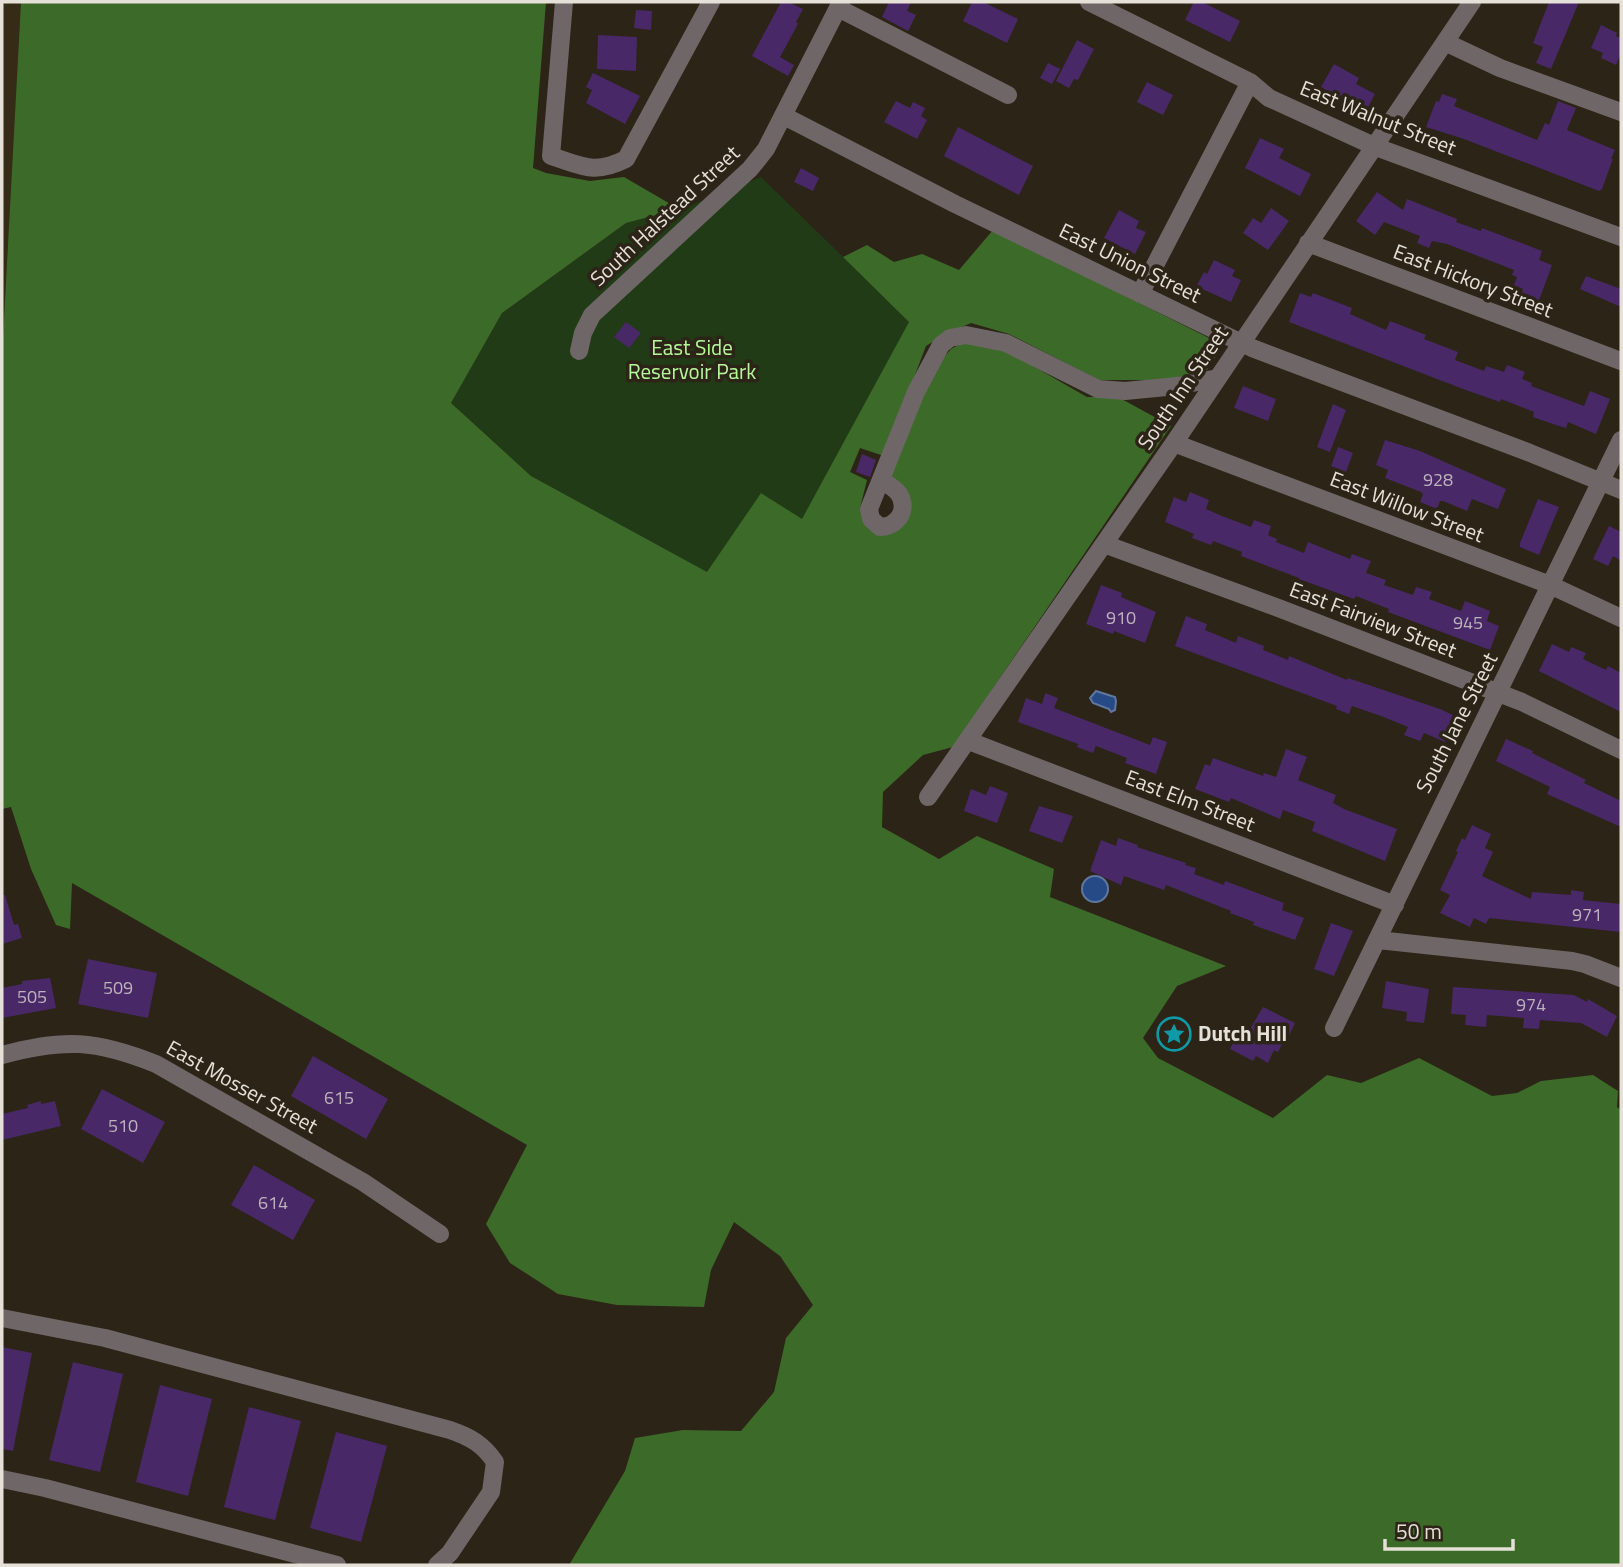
<svg xmlns="http://www.w3.org/2000/svg" width="1623" height="1567" font-family="'Titillium Web',sans-serif">
<style>
.built{fill:#352b16}
.green{fill:#213b16}
.forest{fill:#3c6a28}
.water{fill:#264a86;stroke:#60779f;stroke-width:2}
.building{fill:#482867}
.lines{fill:none;stroke-linecap:round;stroke-linejoin:round}
.minor{stroke:#6f6667;stroke-width:18}
.labels{text-anchor:middle;stroke-width:7;stroke-linejoin:round;paint-order:stroke}
.number-label{font-size:18px;fill:#beb3bc}
.street-label{font-size:21px;fill:#e6e1d8;stroke:#2c2417}
.park-label{font-size:21px;fill:#b5f89b;stroke:#2c2417}
.poi-label{font-size:21px;font-weight:bold;fill:#e6e1d8;stroke:#2c2417;text-anchor:start}
</style>
<rect width="100%" height="100%" fill="#2c2417"/>
<!-- built -->
<path class="built" d="M2,2H21L2,356Z"/>
<!-- green -->
<path class="green" d="M761,177L910,322L802,520L761,493L708,573L531,476L451,403L502,313L626,223L689,206Z"/>
<!-- forest -->
<path class="forest" d="M21,2H546L533,168L546,173L590,181L624,177L679,209L626,223L502,313L451,403L531,476L707,572L761,493L802,519L909,322L843,257L867,245L894,262L922,254L959,270L993,230L1223,345L1207,370L1166,380H1099L1009,334L971,323L946,334L926,346L884,456L860,448L850,472L867,480L860,508L865,518L901,524L889,476L933,370L951,349L966,341L1007,351L1087,397H1118L1171,426L953,747L923,755L883,792L882,827L939,859L977,836L1054,869L1050,897L1226,966L1177,986L1143,1038L1158,1058L1273,1118L1327,1075L1361,1083L1419,1058L1492,1096L1517,1093L1541,1081L1593,1075L1618,1091L1617,1107L1621,1110V1565H569L625,1471L635,1438L683,1430L741,1431L774,1392L786,1338L813,1305L780,1256L734,1222L711,1270L704,1307L617,1305L558,1294L510,1263L486,1224L527,1145L72,883L70,929L56,925L31,869L11,807L2,809V356Z"/>
<!-- water -->
<path class="water" d="M1096,691L1115,697L1116,701L1115,710L1111,712L1109,709L1093,703L1090,698Z
M1082 889a13 13 0 1 1 26 0a13 13 0 1 1-26 0Z"/>
<!-- building -->
<path class="building" d="M781,2H788L803,9L796,22L798,24L780,57L794,65L788,76L752,56Z
M889,2H911L907,11L916,15L908,31L882,17Z
M972,2H983L1018,19L1007,43L963,21Z
M1194,2H1202L1240,21L1230,42L1185,20Z
M1549,2H1579L1551,69L1536,63L1543,47L1533,43Z
M636,10L652,11L651,30L634,28Z
M1601,25L1617,33L1616,36L1621,38V53L1616,65L1601,58L1603,53L1591,48Z
M598,35L637,37L636,71L597,69Z
M1077,40L1094,49L1078,80L1074,79L1069,88L1056,81Z
M1048,63L1060,69L1052,84L1040,78Z
M1334,64L1359,78L1356,84L1375,94L1365,113L1321,87Z
M593,73L640,96L625,124L586,103L592,90L586,87Z
M1147,82L1173,95L1163,115L1137,102Z
M1442,94L1457,99L1454,106L1537,140L1545,123L1549,125L1558,101L1576,108L1567,130L1615,150L1611,159H1613L1602,189L1599,191L1464,139L1426,127L1436,101L1439,102Z
M896,101L910,108L913,102L925,108L921,116L927,120L917,139L884,122Z
M958,127L1033,166L1019,195L944,156Z
M1260,138L1284,149L1279,158L1311,174L1300,196L1245,168Z
M801,168L819,178L813,191L794,182Z
M1377,192L1403,210L1407,199L1457,219L1456,222L1481,231L1482,228L1542,251L1539,260L1552,265L1537,306L1519,299L1523,289L1514,285L1517,277L1512,275L1514,270L1447,244L1432,241L1429,248L1417,243L1420,236L1384,222L1375,235L1356,221Z
M1271,208L1289,221L1268,250L1243,233L1253,218L1261,223Z
M1119,210L1139,221L1136,228L1146,232L1135,254L1104,238Z
M1214,260L1235,270L1232,276L1241,280L1231,302L1200,288L1201,286L1197,285L1204,272L1207,274Z
M1586,276L1621,289V307L1580,289Z
M1300,293L1311,297L1313,293L1352,308L1350,314L1386,330L1390,321L1426,335L1424,339L1458,352L1455,360L1484,371L1486,366L1504,372L1507,365L1525,372L1522,379L1532,383L1531,386L1584,406L1590,391L1610,399L1596,434L1568,422L1566,428L1553,424L1533,417L1534,412L1501,399L1500,402L1463,389L1289,322Z
M626,322L641,333L629,348L614,337Z
M1243,386L1276,399L1268,421L1234,408Z
M1333,404L1346,410L1330,452L1317,447Z
M1385,440L1420,451L1506,489L1498,509L1472,499L1467,511L1443,501H1440L1437,509L1420,502L1423,494L1421,492L1385,478L1388,470L1376,465Z
M1338,447L1353,453L1346,472L1331,466Z
M862,454L876,460L870,477L856,472Z
M1190,492L1209,500L1206,509L1222,516L1251,527L1254,520L1271,526L1268,535L1277,539L1276,542L1304,553L1308,542L1350,559L1352,554L1371,561L1366,573L1386,580L1384,585L1413,595L1416,587L1432,592L1429,599L1461,611L1465,601L1490,611L1487,621L1499,626L1490,650L1388,612L1389,609L1356,596L1354,599L1299,579V578L1241,556L1242,552L1213,541L1211,545L1192,538L1194,534L1165,522L1174,497L1186,502Z
M1538,499L1559,507L1539,555L1520,547V543Z
M1609,526L1621,532V561L1613,556L1608,566L1593,559Z
M1101,585L1122,593L1121,597L1156,612L1145,643L1114,631L1113,634L1086,624Z
M1186,616L1207,624L1205,630L1236,643L1238,636L1264,646L1263,650L1288,660L1289,656L1347,680L1348,678L1440,709L1455,716L1445,742L1424,733L1420,741L1404,735L1408,727L1381,716L1352,706L1349,714L1336,709L1337,706L1175,646Z
M1552,644L1569,652L1571,647L1586,653L1583,659L1606,670L1608,666L1621,673V712L1539,671Z
M1045,693L1058,698L1054,708L1150,745L1153,737L1167,742L1156,774L1125,763L1127,758L1096,746L1093,753L1077,747L1078,744L1018,722L1026,698L1042,704Z
M1506,739L1533,751L1532,753L1586,780L1584,783L1621,801V827L1547,794L1550,787L1496,761Z
M1286,749L1307,757L1298,780L1336,795L1333,803L1344,809L1397,829L1385,861L1312,831L1315,822L1283,810L1280,819L1231,798L1229,802L1195,789L1205,764L1210,766L1213,758L1263,776L1264,773L1276,777Z
M990,786L1008,793L997,823L964,811L971,789L986,795Z
M1039,806L1073,816L1062,843L1029,831Z
M1472,825L1491,834L1485,848L1493,852L1482,876L1531,899L1532,892L1571,895V890L1584,892L1583,900L1621,904V932L1489,918L1486,924L1474,918L1470,927L1440,913L1450,895L1440,890L1458,852L1456,851L1462,838L1465,840Z
M1118,838L1138,845L1137,847L1186,863L1185,865L1196,868L1194,874L1224,885L1225,881L1284,903L1282,910L1304,918L1295,940L1253,925L1254,922L1230,913L1231,911L1166,885L1164,890L1124,876L1121,885L1090,871L1101,840L1116,846Z
M2,895H5L14,925L18,924L22,938L2,944Z
M1331,923L1353,931L1334,976L1314,969Z
M88,959L157,973L148,1018L78,1004Z
M50,978L56,1008L2,1018V988L22,984V981Z
M1386,981L1429,989L1424,1023L1406,1021L1407,1012L1382,1008Z
M1453,987L1574,995L1587,1002L1588,999L1617,1016L1607,1037L1581,1023L1540,1020L1539,1029L1523,1028L1524,1018L1487,1015L1486,1027L1465,1025L1466,1015L1451,1014Z
M1263,1007L1295,1023L1287,1040L1285,1038L1278,1052L1274,1050L1268,1063L1256,1056L1253,1061L1230,1049L1242,1025L1250,1029Z
M313,1056L388,1099L366,1139L291,1096Z
M102,1089L165,1122L143,1163L81,1129Z
M41,1101V1104L55,1101L61,1126L2,1140V1114L28,1108L27,1105Z
M254,1165L315,1200L293,1240L231,1205Z
M2,1347L32,1353L13,1451L2,1449Z
M73,1362L123,1374L100,1472L49,1460Z
M160,1385L212,1399L188,1496L136,1482Z
M249,1407L301,1421L275,1520L224,1507Z
M336,1432L387,1446L361,1542L310,1528Z"/>
<g class="lines">
<!-- minor -->
<path class="minor" d="M564,2L551,156C583,166 594,175 626,159L711,2
M1089,2L1250,82L1269,98L1376,147L1621,237
M838,8L1008,95
M1445,42L1500,68L1621,112
M784,116L955,204L1252,348L1530,453L1621,490
M1308,243L1621,361
M1140,294L1250,82
M579,351L583,333L592,315L750,169L766,149L841,2
M1174,443L1550,585L1621,618
M881,480C887,484 895,488 899,494C909,510 897,527 880,527L871,519L869,509L916,392L941,345L950,338L966,335L1006,343L1098,389L1125,391L1177,386L1218,378
M1104,544L1281,609L1522,702L1621,750
M969,741L1395,905
M928,797L1174,443L1472,2
M1378,940L1572,961L1585,964L1621,978
M1334,1028L1621,440
M2,1055C64,1038 96,1040 156,1064L363,1182L440,1234
M2,1318L105,1338L450,1430C470,1437 483,1444 495,1462L491,1492L450,1553L437,1565
M2,1479L45,1488L337,1565"/>
</g>
<!-- icons -->
<defs>
<symbol id="sight-ring" viewBox="-11 -11 22 22"><circle r="9.5" fill="#2c2417" stroke="#0f9aa8" stroke-width="1.5"/><path d="M0-6L1.8-2.2L6-1.7L2.9 1.2L3.7 5.4L0 3.3L-3.7 5.4L-2.9 1.2L-6-1.7L-1.8-2.2Z" fill="#0f9aa8"/></symbol>
</defs>
<g fill-rule="evenodd">
<use href="#sight-ring" x="1155" y="1015" width="38" height="38"/>
</g>
<g class="labels">
<!-- number labels -->
<g class="number-label">
<text x="1438" y="486">928</text>
<text x="1121" y="624">910</text>
<text x="1468" y="629">945</text>
<text x="1587" y="921">971</text>
<text x="118" y="994">509</text>
<text x="32" y="1003">505</text>
<text x="1531" y="1011">974</text>
<text x="339" y="1104">615</text>
<text x="123" y="1132">510</text>
<text x="273" y="1209">614</text>
</g>
<!-- street labels -->
<g class="street-label">
<text transform="translate(1378 118) rotate(22)" y="7">East Walnut Street</text>
<text transform="translate(665 216) rotate(-43)" y="7">South Halstead Street</text>
<text transform="translate(1130 263) rotate(26)" y="7">East Union Street</text>
<text transform="translate(1473 281) rotate(21)" y="7">East Hickory Street</text>
<text transform="translate(1183 388) rotate(-56)" y="7">South Inn Street</text>
<text transform="translate(1407 507) rotate(21)" y="7">East Willow Street</text>
<text transform="translate(1373 620) rotate(21)" y="7">East Fairview Street</text>
<text transform="translate(1457 723) rotate(-63)" y="7">South Jane Street</text>
<text transform="translate(1190 801) rotate(21)" y="7">East Elm Street</text>
<text transform="translate(242 1087) rotate(29)" y="7">East Mosser Street</text>
</g>
<!-- park labels -->
<g class="park-label">
<text x="692" y="355">East Side<tspan x="692" dy="24">Reservoir Park</tspan></text>
</g>
<!-- poi labels -->
<g class="poi-label">
<text x="1198" y="1041">Dutch Hill</text>
</g>
</g>
<!-- border -->
<rect width="1623" height="1567" fill="none" stroke="#e6e1d8" stroke-width="7"/>
<!-- scale -->
<path d="M1385 1539v10h128v-10" fill="none" stroke="#e6e1d8" stroke-width="3.5"/>
<text x="1396" y="1539" font-size="21" fill="#e6e1d8" stroke="#2c2417" stroke-width="5" paint-order="stroke">50 m</text>
</svg>
